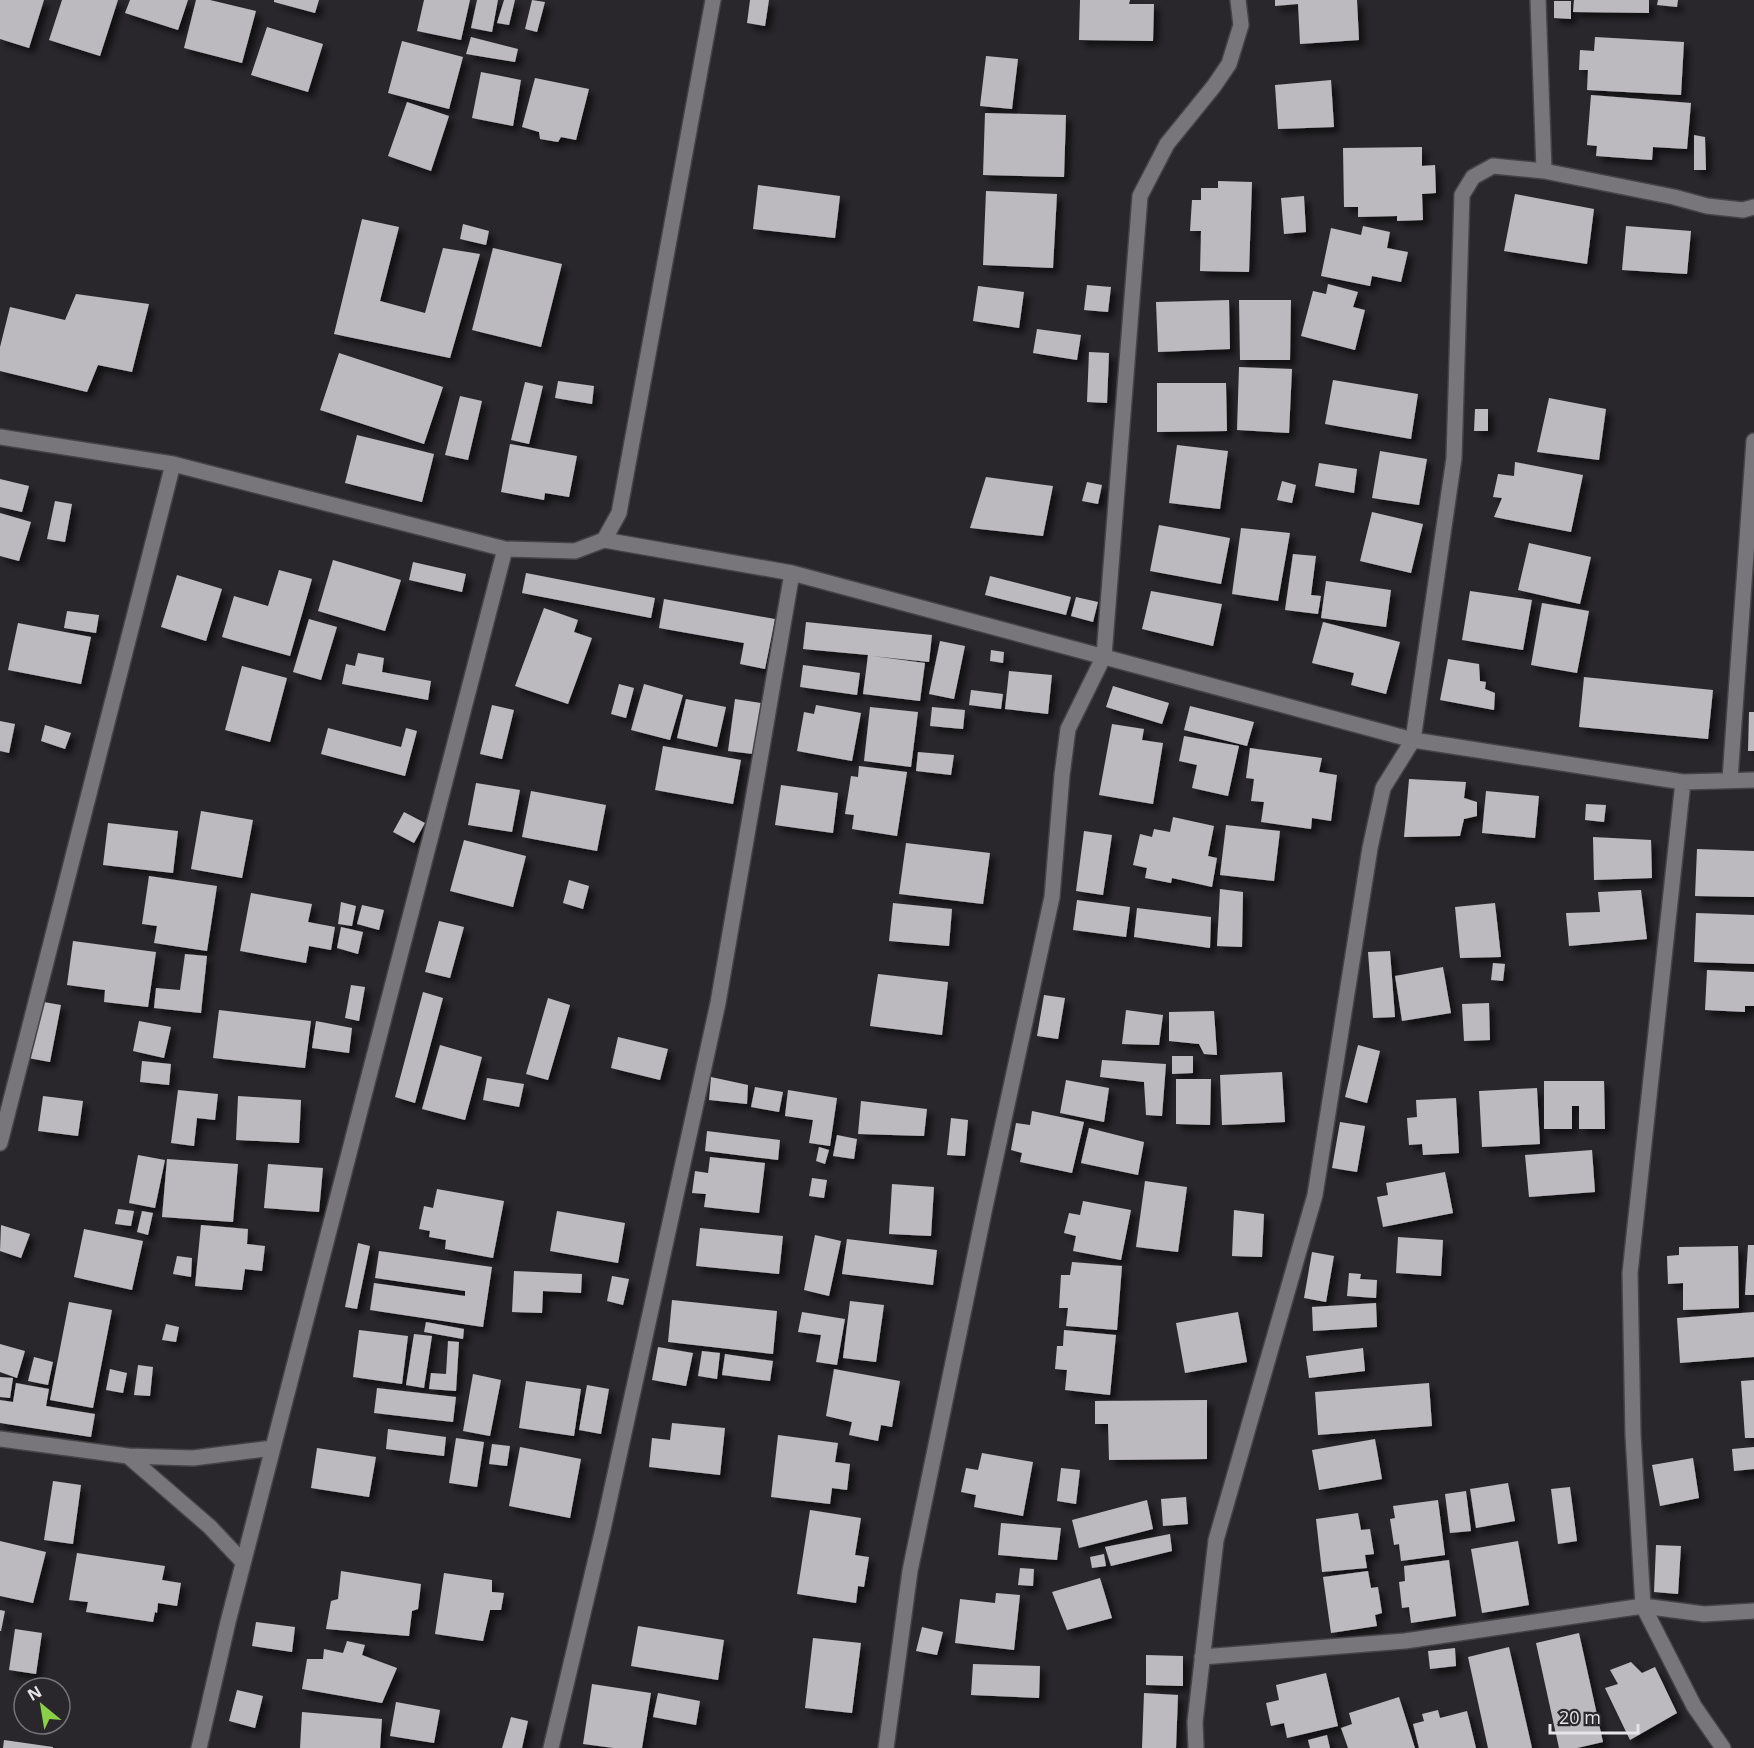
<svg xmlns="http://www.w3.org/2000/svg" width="1754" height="1748" font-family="'Open Sans',sans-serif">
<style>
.building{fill:#bdbabf;filter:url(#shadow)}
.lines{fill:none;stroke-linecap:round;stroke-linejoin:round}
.minor-casing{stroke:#454346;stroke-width:18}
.minor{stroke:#78767a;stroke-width:15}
</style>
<defs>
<filter id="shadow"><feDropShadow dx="5.5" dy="5.5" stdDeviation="3" flood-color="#0009"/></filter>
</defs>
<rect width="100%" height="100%" fill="#29272b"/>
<!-- building -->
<path class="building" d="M0,0H44L29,48L0,39Z
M62,0H118L100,56L49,40Z
M130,0H188L178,30L125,13Z
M196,0H210L256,11L242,63L184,48Z
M274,0H319L315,13L274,2Z
M424,0H470L461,40L417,31Z
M477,0H498L492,32L471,28Z
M504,0H515L509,25L497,23Z
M532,0L545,2L537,32L525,29Z
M750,0H769L765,26L747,23Z
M1080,0H1130L1129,4H1154L1153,41L1079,40Z
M1275,0H1357L1359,40L1300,44L1298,4L1275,6Z
M1574,0H1649V13L1573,12Z
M1658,0H1678L1677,7L1657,5Z
M1554,1H1571V19L1554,18Z
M267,27L323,44L308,92L251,75Z
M471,37L518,49L515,62L466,54Z
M1595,37L1684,42L1681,95L1587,90L1588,70H1579L1580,50L1594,51Z
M402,41L463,57L449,109L388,93Z
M986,56L1018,59L1012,109L980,106Z
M481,72L521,80L513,126L472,118Z
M535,78L589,89L576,140L561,137L558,142L540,139L539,132L522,127Z
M1331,80L1334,127L1278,129L1275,85Z
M1591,95L1691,103L1687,149L1653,147L1652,160L1596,156L1597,146L1587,145Z
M407,102L449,116L431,171L388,156Z
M985,113L1066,115L1064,177L983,175Z
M1694,135L1705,137L1706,170H1694Z
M1422,147V166L1435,165L1436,193L1422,194L1423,220L1397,221V216L1358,217V207H1344L1343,148Z
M1218,181L1252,182L1249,272L1200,271L1201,231H1190L1192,200H1201V188H1218Z
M758,185L840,196L835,238L753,229Z
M986,191L1057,194L1053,268L983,265Z
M1515,194L1594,209L1587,264L1504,251Z
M1304,196L1306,232L1284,234L1281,198Z
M362,219L399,227L380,301L425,313L443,248L480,254L450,358L334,334Z
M463,224L489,231L486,245L460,239Z
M1363,226L1390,232L1387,248L1408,252L1401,282L1372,276L1370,286L1321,276L1331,228L1361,235Z
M1626,226L1691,231L1687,274L1622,270Z
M493,248L562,264L541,347L472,330Z
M1328,284L1358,292L1353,307L1365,310L1355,350L1301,336L1313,291L1326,294Z
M1087,285L1111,287L1108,312L1084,310Z
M978,286L1024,292L1019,328L973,321Z
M76,294L149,304L132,372L98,365L87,392L0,371V347L10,307L65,320Z
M1229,300L1230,349L1158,352L1156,302Z
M1239,300H1291L1290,360H1240Z
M1037,329L1081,335L1077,360L1033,353Z
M1089,352L1109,353L1107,403L1087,402Z
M339,353L443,387L424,444L320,410Z
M1239,367L1292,369L1289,433L1237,430Z
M1333,380L1418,394L1411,439L1325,424Z
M558,381L594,386L592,404L555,398Z
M525,382L543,386L529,444L511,440Z
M1157,383H1226L1227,431L1157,432Z
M460,396L482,401L468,460L445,455Z
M1549,398L1606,409L1599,460L1537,452Z
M1475,409H1488V431H1474Z
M357,435L434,454L422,502L345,483Z
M510,444L577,456L569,497L545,493L544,500L501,492Z
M1177,445L1228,451L1220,509L1169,503Z
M1380,451L1427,459L1419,505L1372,498Z
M1515,462L1583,475L1571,532L1494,517L1502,498L1493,497L1498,474L1514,476Z
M1319,463L1357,469L1354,493L1315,486Z
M986,477L1053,486L1043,536L970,528Z
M0,479L29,486L22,512L0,507Z
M1282,481L1296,485L1292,503L1277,500Z
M1087,482L1102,485L1098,504L1082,501Z
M55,501L72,504L65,542L47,539Z
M1372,512L1423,524L1411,573L1360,561Z
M0,513L31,522L19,561L0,556Z
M1159,525L1230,538L1221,584L1150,571Z
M1241,528L1290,533L1278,601L1232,594Z
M1529,543L1591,557L1580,604L1518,590Z
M1293,554L1316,556L1311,595L1321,596L1318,614L1285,610Z
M333,560L401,580L385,631L318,611Z
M413,562L466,574L462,592L409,580Z
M279,570L312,579L290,656L222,637L234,596L268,606Z
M526,573L655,598L651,618L522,593Z
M177,575L222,589L206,641L161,627Z
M990,576L1071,597L1066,615L985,595Z
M1326,581L1391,590L1386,627L1321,618Z
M1151,591L1222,604L1213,646L1142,629Z
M1470,591L1532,600L1523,650L1462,640Z
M1076,597L1098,602L1093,622L1071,616Z
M664,599L775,619L765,669L740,664L744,643L659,628Z
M1542,603L1589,611L1577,673L1531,665Z
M544,608L578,620L574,632L592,638L568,704L515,686Z
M67,611L99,615L96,633L64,628Z
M309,619L337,627L321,680L293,672Z
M806,622L932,635L929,662L872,656L925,663L920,701L863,694L868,655L803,649Z
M1323,622L1400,642L1386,694L1351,685L1354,673L1312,663Z
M18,623L91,637L81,684L8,670Z
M940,641L965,646L954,699L929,694Z
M991,650L1004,652L1003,663L990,661Z
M358,653L384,658L382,672L431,681L428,700L342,684L346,664L355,666Z
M1448,659L1479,664L1480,681L1486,682L1485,689L1495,693L1494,710L1440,700Z
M803,665L860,673L857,695L800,687Z
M242,666L287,678L270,742L225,730Z
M1009,671L1052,675L1048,714L1005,709Z
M1584,677L1713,690L1708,739L1579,727Z
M619,684L634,688L626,718L611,714Z
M644,684L683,695L670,740L631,730Z
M1113,686L1169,703L1162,724L1106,707Z
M971,690L1003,694L1001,709L969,705Z
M686,699L726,707L717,747L677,738Z
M735,699L761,703L753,754L728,751Z
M492,705L514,710L502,759L480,754Z
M816,705L861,713L852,761L797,751L804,712L814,714Z
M1190,706L1254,722L1247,746L1184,730Z
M870,707L918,712L911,767L864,761Z
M932,707L965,710L963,729L930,726Z
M1749,712H1754V751H1748Z
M0,721L15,724L9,753L0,751Z
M1112,724L1144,729L1142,740L1163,743L1153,804L1099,795Z
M45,725L71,733L65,749L41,741Z
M328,728L401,747L406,728L417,731L405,776L321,754Z
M1184,736L1239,746L1228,796L1192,788L1197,765L1179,761Z
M663,746L741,760L733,804L655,790Z
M1250,748L1322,758L1319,772L1337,775L1331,821L1312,818L1311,829L1261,822L1264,802L1251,801L1254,779L1246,778Z
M918,752L954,755L951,775L916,771Z
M859,766L907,772L897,836L852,829L854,815L845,814L851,776L858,777Z
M1409,779L1466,782L1464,798L1477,802V816L1464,819L1460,836L1404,837Z
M476,783L520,790L512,832L468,825Z
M781,785L838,793L833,833L775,825Z
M531,791L606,805L597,851L522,837Z
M1486,791L1539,796L1535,838L1482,833Z
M1586,804L1606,805L1604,822L1585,820Z
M201,811L253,820L242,878L191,869Z
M404,812L425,823L414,843L393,832Z
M1173,817L1214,826L1208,856L1217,858L1212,887L1172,878L1171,883L1145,878L1147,868L1133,865L1140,834L1152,837L1154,829L1170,832Z
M108,823L178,831L173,873L103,865Z
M1226,825L1280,831L1274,881L1220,875Z
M1084,831L1112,835L1103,895L1076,891Z
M1593,837L1651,840L1652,878L1594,880Z
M464,840L526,856L513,907L450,891Z
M906,843L990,853L983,904L899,894Z
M1697,849L1754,851V897L1695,896Z
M149,876L217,886L207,951L154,943L157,926L142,924Z
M569,880L589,886L583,909L563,903Z
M1220,889L1243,892L1242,947L1217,946Z
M1641,890L1647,939L1569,946L1566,913L1600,912L1598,892Z
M251,893L312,904L308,922L335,927L331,950L309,946L306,963L240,951Z
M1077,900L1130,907L1126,937L1073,930Z
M341,902L356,906L352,926L338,924Z
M893,903L952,909L949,946L889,941Z
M1495,903L1501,957L1460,958L1455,907Z
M362,905L384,910L379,930L357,924Z
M1137,908L1211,917L1210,948L1134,937Z
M1696,913L1754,915V964L1694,962Z
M439,921L464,927L450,978L425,972Z
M341,927L363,932L358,954L337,948Z
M73,941L156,952L148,1007L104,1002L105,990L67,985Z
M1390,951L1395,1017L1373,1018L1368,952Z
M185,954L207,956L201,1013L154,1008L156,988L180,990Z
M1493,963L1505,964L1503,981L1491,980Z
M1443,967L1451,1013L1402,1021L1395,976Z
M1707,970L1754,972V1006H1745V1012L1705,1010Z
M878,974L948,982L942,1035L870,1026Z
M351,985L365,987L359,1021L345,1018Z
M423,992L443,998L415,1103L395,1097Z
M1044,995L1065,998L1058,1039L1037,1036Z
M548,998L570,1005L548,1080L526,1074Z
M38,1001L61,1005L50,1062L28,1058Z
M1489,1003L1490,1040L1464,1041L1462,1004Z
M219,1010L311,1021L305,1068L213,1058Z
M1126,1010L1163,1015L1159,1045L1122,1044Z
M1214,1011L1217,1055L1204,1054L1199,1044L1169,1041V1012Z
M139,1021L171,1027L164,1058L133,1051Z
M316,1021L352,1028L349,1053L312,1048Z
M618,1037L668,1049L660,1080L611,1068Z
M440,1045L482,1057L465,1120L422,1109Z
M1358,1045L1380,1051L1367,1103L1345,1097Z
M1172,1056H1193V1073L1172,1074Z
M1102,1060L1166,1064L1162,1116L1146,1115L1144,1082L1100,1077Z
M142,1061L171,1064L169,1085L140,1082Z
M1282,1072L1285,1122L1222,1125L1220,1075Z
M711,1077L748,1085L747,1104L709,1100Z
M487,1078L524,1084L519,1107L483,1100Z
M1176,1079H1211L1210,1125L1176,1124Z
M1066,1080L1109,1088L1104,1122L1060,1113Z
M1544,1081H1604L1605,1129H1579V1106H1572V1129H1544Z
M755,1087L783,1092L779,1112L751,1107Z
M1537,1088L1540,1144L1482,1147L1479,1091Z
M178,1090L218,1094L215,1120L197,1118L194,1146L171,1143Z
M788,1090L837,1098L830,1146L809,1143L813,1120L785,1116Z
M43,1096L83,1101L78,1136L38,1131Z
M238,1096L301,1100L299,1143L236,1140Z
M1456,1098L1459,1153L1423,1155L1422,1144L1409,1145L1407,1118L1417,1117L1416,1100Z
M861,1101L927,1109L924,1136L858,1134Z
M1032,1111L1084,1122L1072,1173L1020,1162L1022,1153L1011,1150L1016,1123L1030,1125Z
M951,1118L968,1120L965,1156L947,1155Z
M1340,1122L1365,1126L1357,1172L1332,1168Z
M1089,1128L1144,1142L1138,1175L1081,1163Z
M707,1131L780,1140L778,1160L705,1151Z
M837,1135L857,1139L854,1159L833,1156Z
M819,1147L829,1150L825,1164L816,1161Z
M1592,1150L1595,1192L1529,1197L1525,1155Z
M138,1155L165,1160L155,1208L129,1203Z
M710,1157L765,1163L759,1213L704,1207L706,1194L692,1193L695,1171L708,1173Z
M167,1159L238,1164L233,1222L162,1217Z
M268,1164L323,1168L319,1212L264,1208Z
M1445,1172L1453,1213L1383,1227L1377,1197L1388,1195L1386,1183Z
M812,1178L827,1180L824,1198L809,1196Z
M1145,1181L1187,1187L1178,1252L1136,1247Z
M892,1184L934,1187L931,1236L889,1234Z
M437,1189L504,1201L493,1258L445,1249L446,1240L429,1237L430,1231L419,1229L424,1206L433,1208Z
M1083,1201L1131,1210L1121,1260L1073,1251L1076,1236L1064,1233L1069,1213L1080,1215Z
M118,1209L134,1211L131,1226L115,1224Z
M1234,1210L1264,1214L1262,1257L1232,1256Z
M142,1211L153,1213L148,1235L137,1232Z
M557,1211L625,1223L618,1263L550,1251Z
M1,1225L30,1234L21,1258L0,1251Z
M201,1225L248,1229L247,1244L265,1246L262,1271L245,1269L242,1290L195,1286Z
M700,1228L783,1236L779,1274L696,1266Z
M84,1229L143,1241L132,1290L74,1277Z
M815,1235L841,1241L829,1296L804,1290Z
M1398,1237L1443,1240L1441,1276L1396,1273Z
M847,1239L937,1250L933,1285L842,1274Z
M358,1243L370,1246L357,1309L345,1307Z
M1748,1245H1754V1295H1745Z
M1738,1246L1739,1308L1683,1310V1283L1668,1284L1667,1256L1679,1255V1247Z
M379,1251L492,1267L483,1327L370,1310L374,1283L465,1296V1291L375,1278Z
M1312,1252L1334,1256L1326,1302L1304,1298Z
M177,1256L192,1258L191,1277L173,1274Z
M1072,1262L1122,1266L1117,1330L1066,1326L1068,1308H1059L1061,1275H1070Z
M514,1271L582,1274L581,1293L543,1291L542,1313L512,1312Z
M1349,1273L1361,1274L1360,1279L1377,1280L1376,1298L1347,1296Z
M612,1276L629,1279L623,1305L607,1301Z
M672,1300L777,1311L773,1354L668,1342Z
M850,1301L884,1305L876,1362L843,1358Z
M69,1302L112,1310L93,1408L50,1400Z
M1376,1303L1377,1327L1313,1331L1312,1307Z
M802,1312L845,1319L837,1365L816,1362L821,1335L798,1332Z
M1238,1312L1247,1362L1185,1373L1176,1323Z
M1754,1312V1357L1680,1363L1677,1318Z
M426,1322L464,1329L463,1339L424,1332Z
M166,1324L179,1327L176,1342L162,1340Z
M359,1330L408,1336L402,1384L353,1377Z
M1064,1330L1116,1335L1110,1395L1065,1390L1067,1370L1055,1369L1057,1346H1063Z
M414,1334L432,1336L424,1388L406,1385Z
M448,1341L459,1342L456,1391L429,1389L431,1373L446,1374Z
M0,1344L25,1351L17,1378L0,1372Z
M658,1347L693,1353L686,1386L652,1380Z
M1363,1348L1365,1371L1309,1378L1306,1356Z
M702,1351L720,1353L717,1379L698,1376Z
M725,1354L773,1361L770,1381L722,1375Z
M34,1357L53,1362L48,1385L28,1381Z
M138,1365L153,1367L150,1396L134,1395Z
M110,1369L127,1373L123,1393L106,1390Z
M834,1369L900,1381L892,1427L881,1425L878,1441L849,1435L852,1422L826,1416Z
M473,1374L501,1380L490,1436L463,1431Z
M0,1377L13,1378L10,1398L0,1397Z
M1754,1380V1438H1745L1741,1381Z
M526,1381L581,1389L574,1436L519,1428Z
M16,1383L49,1389L46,1406L95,1414L91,1437L0,1423V1400L13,1402Z
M1429,1383L1432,1426L1318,1435L1315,1392Z
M587,1385L609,1389L601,1434L579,1430Z
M377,1388L456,1397L453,1422L374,1413Z
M1207,1400V1459L1109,1460L1108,1424H1095V1401Z
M672,1423L725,1428L720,1475L649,1467L652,1438L670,1440Z
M388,1429L446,1437L444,1456L386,1449Z
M778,1435L838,1443L835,1462L850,1464L847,1490L832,1488L830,1504L771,1497Z
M456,1438L484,1442L477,1487L449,1483Z
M1375,1439L1382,1479L1319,1490L1312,1450Z
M492,1444L510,1446L507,1466L489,1464Z
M520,1447L581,1459L570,1518L509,1506Z
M1754,1447V1469L1734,1471L1732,1449Z
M317,1448L376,1457L369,1497L311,1488Z
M982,1453L1033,1462L1023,1516L974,1507L976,1495L961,1492L966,1468L978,1470Z
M1693,1458L1699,1498L1660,1506L1652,1465Z
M1061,1468L1080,1470L1076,1504L1057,1501Z
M53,1481L81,1485L73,1544L44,1540Z
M1508,1483L1515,1521L1476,1528L1470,1489Z
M1570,1487L1577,1541L1558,1544L1551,1489Z
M1466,1491L1471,1531L1450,1533L1445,1494Z
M1186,1497L1188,1524L1163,1526L1161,1499Z
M1147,1500L1153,1529L1079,1548L1072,1520Z
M1438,1500L1445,1555L1401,1561L1399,1544L1394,1545L1390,1519L1395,1518L1393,1506Z
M810,1510L861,1518L855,1555L869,1557L864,1587L858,1586L856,1603L797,1594Z
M1358,1513L1361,1530L1370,1529L1374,1554L1365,1555L1367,1568L1322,1572L1316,1519Z
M1001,1523L1061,1528L1057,1560L998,1555Z
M1170,1534L1172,1551L1111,1566L1105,1547Z
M0,1541L46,1552L33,1603L0,1596Z
M1518,1541L1529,1605L1482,1613L1471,1549Z
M1656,1545L1681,1546L1678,1594L1654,1592Z
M77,1553L165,1566L162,1580L181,1583L177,1606L158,1603L157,1613L155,1612L153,1622L86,1612L88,1602L69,1600Z
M1104,1554L1106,1566L1092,1568L1090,1557Z
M1449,1560L1456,1616L1411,1623L1409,1607L1402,1608L1399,1582L1405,1581L1404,1566Z
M1020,1568L1034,1569L1033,1586L1018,1585Z
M341,1571L421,1584L418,1609L412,1611L409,1636L326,1629L331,1601L338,1599Z
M1368,1571L1371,1588L1378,1587L1382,1613L1375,1615L1377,1626L1331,1633L1323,1577Z
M444,1573L492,1580V1592L504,1593L501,1610H490L483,1641L435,1634Z
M1100,1578L1112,1618L1067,1630L1052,1592Z
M996,1593L1020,1595L1014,1650L955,1643L960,1599L995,1603Z
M0,1610L5,1611L1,1631H0Z
M256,1622L295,1627L292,1652L252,1646Z
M638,1626L724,1640L718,1680L631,1666Z
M922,1627L943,1632L937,1655L916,1651Z
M15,1629L42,1633L36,1674L9,1670Z
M1579,1633L1603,1742L1577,1748H1559L1536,1643Z
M813,1638L861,1643L852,1713L805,1708Z
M347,1641L365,1645L362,1655L397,1668L382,1703L302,1689L307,1659H323L324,1649L343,1653Z
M1509,1647L1532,1748H1488L1468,1657Z
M1455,1648L1456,1666L1430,1669L1428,1651Z
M1146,1655L1183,1656V1686L1146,1685Z
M1631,1662L1642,1673L1655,1667L1677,1713L1630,1740L1605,1688L1618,1684L1610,1670Z
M973,1664L1040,1666L1039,1698L971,1695Z
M1326,1673L1338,1726L1287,1738L1284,1723L1271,1726L1266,1703L1279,1700L1276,1685Z
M592,1684L651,1693L642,1748H614L583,1744Z
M237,1690L263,1696L255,1728L229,1721Z
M658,1693L700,1701L696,1725L653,1717Z
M1144,1693L1178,1695L1176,1748H1142Z
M1399,1697L1415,1748H1348L1341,1728L1352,1724L1349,1713Z
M396,1702L440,1710L434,1743L390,1736Z
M1438,1710L1440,1718L1467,1711L1476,1748H1419L1413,1724L1424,1721L1422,1714Z
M302,1712L382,1719L380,1748H300Z
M511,1717L528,1721L522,1748H502Z
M1327,1735L1330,1748H1310L1308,1740Z
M4,1740L53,1747V1748H3Z"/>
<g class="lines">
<defs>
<path id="minor" d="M1538,0L1544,171
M0,437L173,464L505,549L575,551L604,540L619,513L713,0
M604,540L792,573L1413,740L1683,782L1754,780
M1730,779L1754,441
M1683,782L1630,1273L1633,1435L1643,1606L1694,1706L1723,1748
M0,1143L173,464
M0,1439L128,1456L193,1458L273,1448
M128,1456L210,1527L243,1562
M1202,1657L1405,1641L1643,1606L1704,1614L1754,1611
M199,1748L228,1622L505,549
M551,1748L603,1529L718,1003L792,573
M886,1748L910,1571L985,1207L1052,897L1062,775L1068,729L1104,656L1140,196L1167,144L1214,86L1229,64L1241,25L1238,0
M1196,1748L1195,1722L1216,1540L1315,1195L1370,848L1383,788L1413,740L1454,458L1462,195L1473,177L1493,166L1544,171L1674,197L1707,206L1743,210L1754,207"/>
</defs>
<!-- minor casing -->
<use href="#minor" class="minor-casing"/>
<!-- minor -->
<use href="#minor" class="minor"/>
</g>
<!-- north arrow -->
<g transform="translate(42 1706) rotate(330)"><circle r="28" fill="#29272b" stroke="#747376" stroke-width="1.5"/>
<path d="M0-4.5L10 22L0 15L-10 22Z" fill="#8bce47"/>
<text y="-9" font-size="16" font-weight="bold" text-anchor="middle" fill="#e5e4e6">N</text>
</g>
<!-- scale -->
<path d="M1550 1724v9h88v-9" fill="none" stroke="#e5e4e6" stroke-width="3"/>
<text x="1559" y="1724" font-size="18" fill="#e5e4e6" stroke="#29272b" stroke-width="4.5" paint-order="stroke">20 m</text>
</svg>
